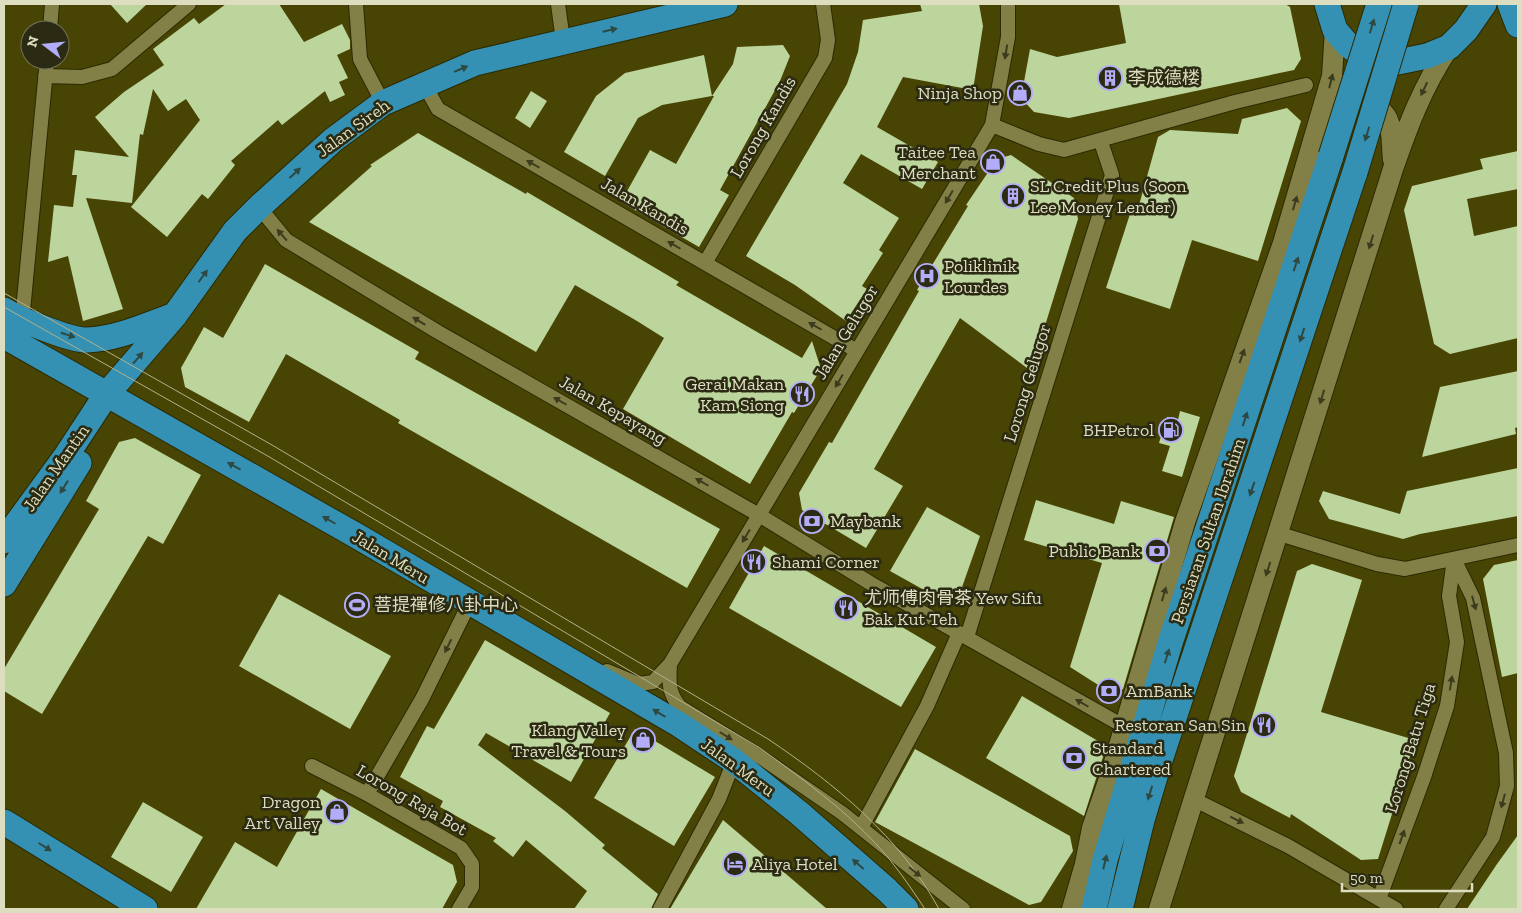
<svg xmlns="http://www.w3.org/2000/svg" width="1522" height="913" font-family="'Zilla Slab','Noto Sans SC',serif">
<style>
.building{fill:#bcd59d}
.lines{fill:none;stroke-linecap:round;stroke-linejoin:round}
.street-casing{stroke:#2c2a00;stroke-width:16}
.secondary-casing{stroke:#2c2a00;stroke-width:22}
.highway-casing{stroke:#2c2a00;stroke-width:27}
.street{stroke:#828047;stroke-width:14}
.secondary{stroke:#828047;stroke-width:20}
.highway{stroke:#3491b3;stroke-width:25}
.tram{stroke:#b2b18a;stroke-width:1}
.highway-bridge-casing{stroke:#2c2a00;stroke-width:27;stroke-linecap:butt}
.highway-bridge{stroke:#3491b3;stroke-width:25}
.oneway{fill:#2e4942}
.oneway2{fill:#3c3b1d}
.labels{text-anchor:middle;stroke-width:5;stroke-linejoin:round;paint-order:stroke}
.poi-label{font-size:18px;fill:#ddddc0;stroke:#2b2a12;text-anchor:start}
.street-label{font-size:18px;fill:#ddddc0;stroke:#2b2a12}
</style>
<rect width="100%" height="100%" fill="#474404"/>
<!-- building -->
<path class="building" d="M110,4H147L127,23Z
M226,4H279L304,42L342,24L350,40V49L337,55L348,78L339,82L345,95L330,102L325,91L282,125L278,120L231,161L235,165L208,199L202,194L167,237L131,207L200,120L186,99L168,111L153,89L143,135L140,134L132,203L86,198L123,309L83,321L68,256L48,262L54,205L73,207L77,175H72L75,150L129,157L95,117L124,92L164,65L153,49L194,18L199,24Z
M920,4H979L983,26L973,90L903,77L877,127L938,162L922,189L861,154L843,183L899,218L879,250L883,253L862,286L867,289L846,321L795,285L746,256L847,84L858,52L863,20L922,11Z
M1119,4H1285L1290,7L1301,59L1294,70L1069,118L1034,112L1021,98L1030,49L1057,57L1126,43Z
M783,45L790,56L780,81L720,190L729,195L699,247L621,202L650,150L676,164L714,96H712L733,64L737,47Z
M704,55L712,96L662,105L638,118L605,176L564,152L596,96L625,73Z
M531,91L547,101L530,128L515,118Z
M1287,108L1301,121L1258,261L1192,240L1170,309L1106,288L1130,214L1136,216L1158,137L1170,130L1238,134L1242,119Z
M418,133L526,194L527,192L679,282L676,285L802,358L812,341L821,369L794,413L792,412L750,484L623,409L664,338L637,321L575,285L536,352L309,222L372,166L370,165Z
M1518,151V189L1467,199L1474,236L1518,226V338L1450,354L1434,344L1421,286L1404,210L1412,186L1483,169L1480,159Z
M1011,155L1074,198L1078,219L1031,371L960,318L874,469L903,486L866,548L802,510L799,493L829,442L832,443L919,291L917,290L968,206L966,205L997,159Z
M265,264L419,352L415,359L442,374L720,529L687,588L398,423L400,420L286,354L249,422L185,387L181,368L204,327L223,338Z
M1518,371V427L1515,428L1516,434L1422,457L1440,387Z
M1180,411L1200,417L1182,477L1162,471L1170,446L1159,443L1167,417L1178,420Z
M135,438L201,475L163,544L148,536L42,714L4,691V669L99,509L86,501L119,442Z
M1518,468V516L1420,534L1403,539L1329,519L1319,501L1323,491L1400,514L1407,491Z
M1036,500L1114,524L1121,501L1174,517L1123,689L1114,695L1070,667L1102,563L1024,540Z
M927,507L980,536L961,590L942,600L890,571Z
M764,546L936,647L901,707L729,608Z
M1518,560V673L1502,677L1483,579L1494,565Z
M1312,564L1362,580L1321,712L1415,740L1378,859L1361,860L1291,814L1290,818L1241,792L1234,776L1297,571Z
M279,594L391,656L350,729L239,666Z
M485,640L610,713L571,782L486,733L478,745L565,811L605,845L602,848L658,894L651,909H574L587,891L526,840L513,857L493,841L496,838L440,807L443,801L400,777L427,726L434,729Z
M1022,696L1098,741L1103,757L1084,816L986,758Z
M635,729L715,777L674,846L594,798Z
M915,749L1070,836L1073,851L1041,902L1029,905L875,822Z
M321,789L453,865L457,882L442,909H196L235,842L277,867Z
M143,802L203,837L171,892L111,857Z
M723,820L827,909H670Z
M1518,835V909H1467L1497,864Z"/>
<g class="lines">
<defs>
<path id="street" d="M356,4L360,59L383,103
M558,4L563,41
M50,30L52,4
M45,76L82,77L112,69L189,4
M424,84L438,109L857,351
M992,125L1039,144L1064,150L1235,102L1306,85
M259,207L286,240L438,332L759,515L870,583L1125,727
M705,263L825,58L828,40L823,4
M22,321L47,60
M1280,534L1377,564L1405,569L1518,545
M967,637L1112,175L1101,142
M670,664C669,682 668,693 680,707L762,758L842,813L963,909
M607,671L638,684L653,682L670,664L992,125L1008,37V4
M312,766L367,794L461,848L472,864V887L459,909
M367,794L422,699L470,602
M1193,799L1288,846L1396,909
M861,828L927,706L959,633
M1379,899L1424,777L1447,706L1457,642L1449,596L1454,559
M660,909L719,799L734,761
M1446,909L1493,837L1507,786L1506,753L1473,598L1454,559"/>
<path id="secondary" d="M1364,100C1396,114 1390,129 1393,160
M1072,909L1085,864L1092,828L1110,776L1185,522L1283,243L1332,76L1335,30
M1159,909L1393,169C1409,123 1422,88 1449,47"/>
<path id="highway" d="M1327,4L1335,30L1348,45L1364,57L1393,63L1427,56L1449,47L1466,30L1484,4
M1510,4L1518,25
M4,310C18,319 72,341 87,340C117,339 144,326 172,316
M4,336L357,536L680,725L734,761L799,813L887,890L906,909
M4,541L66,456L106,395L175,315L235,231L259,207L333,140L383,103L475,63L725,4
M4,584L79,463
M4,822L145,909
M1094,909L1105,860L1171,640L1331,156
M1120,909L1142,820L1160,760L1355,172"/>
</defs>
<!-- street casing -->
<use href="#street" class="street-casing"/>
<!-- secondary casing -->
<use href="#secondary" class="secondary-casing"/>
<!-- highway casing -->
<use href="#highway" class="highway-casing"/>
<!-- street -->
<use href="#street" class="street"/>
<!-- secondary -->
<use href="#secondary" class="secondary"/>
<!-- highway -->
<use href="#highway" class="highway"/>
<!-- tram -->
<path class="tram" d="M4,293L272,445L768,739C835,784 900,837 939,909
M4,307L266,455L760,748C808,783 857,818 894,865C905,879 915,894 925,909"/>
<defs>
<path id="highway-bridge" d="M1331,156L1379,4
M1355,172L1406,4"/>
</defs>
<!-- highway-bridge casing -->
<use href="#highway-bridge" class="highway-bridge-casing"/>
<!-- highway-bridge -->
<use href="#highway-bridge" class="highway-bridge"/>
</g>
<!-- one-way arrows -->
<defs><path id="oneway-solid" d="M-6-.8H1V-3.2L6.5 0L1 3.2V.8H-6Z" transform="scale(1.25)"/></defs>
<g class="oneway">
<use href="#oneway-solid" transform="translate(1372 26) rotate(-73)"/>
<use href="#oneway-solid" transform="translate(610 30) rotate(-13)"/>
<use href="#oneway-solid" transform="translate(461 69) rotate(-23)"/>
<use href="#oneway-solid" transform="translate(1367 134) rotate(107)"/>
<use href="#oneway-solid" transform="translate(295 173) rotate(-42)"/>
<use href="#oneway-solid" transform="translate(1296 264) rotate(-72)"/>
<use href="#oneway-solid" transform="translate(203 276) rotate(-54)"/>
<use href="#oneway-solid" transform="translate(68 335) rotate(18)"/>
<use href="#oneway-solid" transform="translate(1302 335) rotate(108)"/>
<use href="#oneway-solid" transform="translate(138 358) rotate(-49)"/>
<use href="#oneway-solid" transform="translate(1245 419) rotate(-72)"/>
<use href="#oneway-solid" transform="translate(234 466) rotate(-151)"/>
<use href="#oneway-solid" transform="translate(64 487) rotate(122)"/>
<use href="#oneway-solid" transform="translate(1252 489) rotate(109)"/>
<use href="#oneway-solid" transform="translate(329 520) rotate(-150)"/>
<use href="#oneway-solid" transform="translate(1167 656) rotate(-73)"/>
<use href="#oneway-solid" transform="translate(659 713) rotate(-149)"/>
<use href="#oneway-solid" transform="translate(1150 793) rotate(107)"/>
<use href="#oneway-solid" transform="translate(45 847) rotate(32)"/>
<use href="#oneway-solid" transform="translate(1105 862) rotate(-76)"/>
<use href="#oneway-solid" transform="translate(858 864) rotate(-139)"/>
</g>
<g class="oneway2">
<use href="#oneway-solid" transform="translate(1006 52) rotate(99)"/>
<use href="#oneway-solid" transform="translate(1331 81) rotate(-76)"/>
<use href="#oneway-solid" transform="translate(1424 89) rotate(115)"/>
<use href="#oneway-solid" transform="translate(533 164) rotate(-150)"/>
<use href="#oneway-solid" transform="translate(949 197) rotate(121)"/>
<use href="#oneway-solid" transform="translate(1295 203) rotate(-74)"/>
<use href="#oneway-solid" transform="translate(282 235) rotate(-131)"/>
<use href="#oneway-solid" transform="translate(1371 242) rotate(107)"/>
<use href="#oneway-solid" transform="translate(674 245) rotate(-150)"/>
<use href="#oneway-solid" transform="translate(419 321) rotate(-149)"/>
<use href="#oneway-solid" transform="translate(815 326) rotate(-150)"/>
<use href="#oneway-solid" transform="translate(1242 356) rotate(-70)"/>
<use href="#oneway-solid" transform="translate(839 381) rotate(121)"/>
<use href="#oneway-solid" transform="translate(1322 397) rotate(107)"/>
<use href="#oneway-solid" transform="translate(560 401) rotate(-150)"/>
<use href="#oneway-solid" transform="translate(702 482) rotate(-150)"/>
<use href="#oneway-solid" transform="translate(746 536) rotate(121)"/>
<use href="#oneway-solid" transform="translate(1268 569) rotate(108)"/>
<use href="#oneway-solid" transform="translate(1164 594) rotate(-74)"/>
<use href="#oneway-solid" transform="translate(1474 603) rotate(75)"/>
<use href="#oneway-solid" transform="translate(448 646) rotate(116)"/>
<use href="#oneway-solid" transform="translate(1451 683) rotate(-81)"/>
<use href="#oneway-solid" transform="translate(1082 703) rotate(-150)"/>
<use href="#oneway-solid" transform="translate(726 736) rotate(32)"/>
<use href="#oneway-solid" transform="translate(1503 801) rotate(105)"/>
<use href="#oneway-solid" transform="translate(1237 820) rotate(26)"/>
<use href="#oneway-solid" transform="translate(1402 837) rotate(-70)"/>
<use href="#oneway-solid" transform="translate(915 872) rotate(39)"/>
</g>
<!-- icons -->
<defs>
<symbol id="building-ring" viewBox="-11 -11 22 22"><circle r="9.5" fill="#2b2a12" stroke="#b3adf9" stroke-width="1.5"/><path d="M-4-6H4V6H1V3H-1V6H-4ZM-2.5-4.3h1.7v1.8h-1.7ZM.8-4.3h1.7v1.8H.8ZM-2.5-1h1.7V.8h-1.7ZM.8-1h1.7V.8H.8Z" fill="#b3adf9"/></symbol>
<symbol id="shop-ring" viewBox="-11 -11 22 22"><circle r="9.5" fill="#2b2a12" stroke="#b3adf9" stroke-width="1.5"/><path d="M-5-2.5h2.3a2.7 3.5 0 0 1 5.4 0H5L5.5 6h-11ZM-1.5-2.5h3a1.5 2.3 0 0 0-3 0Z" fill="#b3adf9"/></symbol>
<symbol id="hospital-ring" viewBox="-11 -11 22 22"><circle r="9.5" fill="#2b2a12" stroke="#b3adf9" stroke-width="1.5"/><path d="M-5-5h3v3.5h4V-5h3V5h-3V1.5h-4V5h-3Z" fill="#b3adf9"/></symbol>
<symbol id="restaurant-ring" viewBox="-11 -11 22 22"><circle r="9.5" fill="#2b2a12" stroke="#b3adf9" stroke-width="1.5"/><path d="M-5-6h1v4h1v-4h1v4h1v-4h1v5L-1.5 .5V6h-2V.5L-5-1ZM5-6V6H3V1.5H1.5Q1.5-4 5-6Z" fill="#b3adf9"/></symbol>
<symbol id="fuel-ring" viewBox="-11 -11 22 22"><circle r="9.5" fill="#2b2a12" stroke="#b3adf9" stroke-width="1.5"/><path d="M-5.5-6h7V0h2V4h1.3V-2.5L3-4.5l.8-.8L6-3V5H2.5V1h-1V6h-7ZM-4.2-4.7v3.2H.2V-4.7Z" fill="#b3adf9"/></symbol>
<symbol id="bank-ring" viewBox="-11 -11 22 22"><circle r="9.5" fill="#2b2a12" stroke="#b3adf9" stroke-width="1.5"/><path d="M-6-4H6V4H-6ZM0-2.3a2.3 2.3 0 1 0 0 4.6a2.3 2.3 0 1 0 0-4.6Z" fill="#b3adf9"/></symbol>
<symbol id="stadium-ring" viewBox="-11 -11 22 22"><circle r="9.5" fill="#2b2a12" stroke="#b3adf9" stroke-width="1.5"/><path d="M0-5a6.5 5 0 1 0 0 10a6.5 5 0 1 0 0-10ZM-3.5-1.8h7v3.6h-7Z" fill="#b3adf9"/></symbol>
<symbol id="hotel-ring" viewBox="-11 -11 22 22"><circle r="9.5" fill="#2b2a12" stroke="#b3adf9" stroke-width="1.5"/><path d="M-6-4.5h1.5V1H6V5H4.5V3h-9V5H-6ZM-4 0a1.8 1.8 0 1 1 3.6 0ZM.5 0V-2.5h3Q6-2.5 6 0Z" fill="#b3adf9"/></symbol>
</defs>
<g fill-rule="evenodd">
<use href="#building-ring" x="1096" y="64" width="28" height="28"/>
<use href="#shop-ring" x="1006" y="79" width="28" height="28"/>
<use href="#shop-ring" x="979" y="148" width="28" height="28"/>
<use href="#building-ring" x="999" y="182" width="28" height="28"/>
<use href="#hospital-ring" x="913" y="262" width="28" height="28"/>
<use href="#restaurant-ring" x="788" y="380" width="28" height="28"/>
<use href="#fuel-ring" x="1157" y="416" width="28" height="28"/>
<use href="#bank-ring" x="798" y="507" width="28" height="28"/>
<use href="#bank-ring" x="1143" y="537" width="28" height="28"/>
<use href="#restaurant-ring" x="740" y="548" width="28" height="28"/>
<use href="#stadium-ring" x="343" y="591" width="28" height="28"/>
<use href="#restaurant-ring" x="832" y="594" width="28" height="28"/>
<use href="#bank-ring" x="1095" y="677" width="28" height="28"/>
<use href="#restaurant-ring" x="1250" y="711" width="28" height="28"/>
<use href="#shop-ring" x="629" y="726" width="28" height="28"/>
<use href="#bank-ring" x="1060" y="744" width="28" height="28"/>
<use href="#shop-ring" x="323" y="798" width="28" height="28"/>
<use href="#hotel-ring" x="721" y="850" width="28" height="28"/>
</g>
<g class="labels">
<!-- poi labels -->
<g class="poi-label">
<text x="1128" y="84">李成德楼</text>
<text x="1002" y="99" text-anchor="end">Ninja Shop</text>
<text x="976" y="158" text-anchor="end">Taitee Tea<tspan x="976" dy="21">Merchant</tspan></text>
<text x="1030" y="192">SL Credit Plus (Soon<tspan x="1030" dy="21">Lee Money Lender)</tspan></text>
<text x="944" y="272">Poliklinik<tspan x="944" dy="21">Lourdes</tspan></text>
<text x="784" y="390" text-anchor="end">Gerai Makan<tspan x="784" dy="21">Kam Siong</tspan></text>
<text x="1154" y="436" text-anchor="end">BHPetrol</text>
<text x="830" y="527">Maybank</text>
<text x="1140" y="557" text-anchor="end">Public Bank</text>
<text x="772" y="568">Shami Corner</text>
<text x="864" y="604">尤师傅肉骨茶 Yew Sifu<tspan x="864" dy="21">Bak Kut Teh</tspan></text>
<text x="374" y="611">菩提禪修八卦中心</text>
<text x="1126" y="697">AmBank</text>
<text x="1246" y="731" text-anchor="end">Restoran San Sin</text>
<text x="626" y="736" text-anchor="end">Klang Valley<tspan x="626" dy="21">Travel &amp; Tours</tspan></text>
<text x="1092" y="754">Standard<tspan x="1092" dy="21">Chartered</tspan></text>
<text x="320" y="808" text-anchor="end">Dragon<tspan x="320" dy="21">Art Valley</tspan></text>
<text x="752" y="870">Aliya Hotel</text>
</g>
<!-- street labels -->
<g class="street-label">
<text transform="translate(763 127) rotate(-60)" y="6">Lorong Kandis</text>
<text transform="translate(353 128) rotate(-36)" y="6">Jalan Sireh</text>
<text transform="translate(645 206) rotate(30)" y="6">Jalan Kandis</text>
<text transform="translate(846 332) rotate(-59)" y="6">Jalan Gelugor</text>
<text transform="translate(1027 383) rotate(-73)" y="6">Lorong Gelugor</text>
<text transform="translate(613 410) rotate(30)" y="6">Jalan Kepayang</text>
<text transform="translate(56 468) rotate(-55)" y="6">Jalan Mantin</text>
<text transform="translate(1208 531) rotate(-71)" y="6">Persiaran Sultan Ibrahim</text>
<text transform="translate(391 557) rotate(31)" y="6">Jalan Meru</text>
<text transform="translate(1410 748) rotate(-73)" y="6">Lorong Batu Tiga</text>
<text transform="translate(738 767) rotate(36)" y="6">Jalan Meru</text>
<text transform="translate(412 800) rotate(30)" y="6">Lorong Raja Bot</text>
</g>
</g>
<!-- border -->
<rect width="1522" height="913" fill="none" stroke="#ddddc0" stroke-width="10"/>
<!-- north arrow -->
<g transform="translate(45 45) rotate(286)"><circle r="24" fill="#2b2a12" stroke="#727258"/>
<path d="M0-4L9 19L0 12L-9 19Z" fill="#b3adf9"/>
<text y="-8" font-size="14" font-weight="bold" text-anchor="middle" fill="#ddddc0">N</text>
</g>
<!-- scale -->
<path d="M1342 883v8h130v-8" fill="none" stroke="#ddddc0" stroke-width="2.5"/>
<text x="1350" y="883" font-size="15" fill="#ddddc0" stroke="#2b2a12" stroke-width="4" paint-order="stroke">50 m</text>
</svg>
